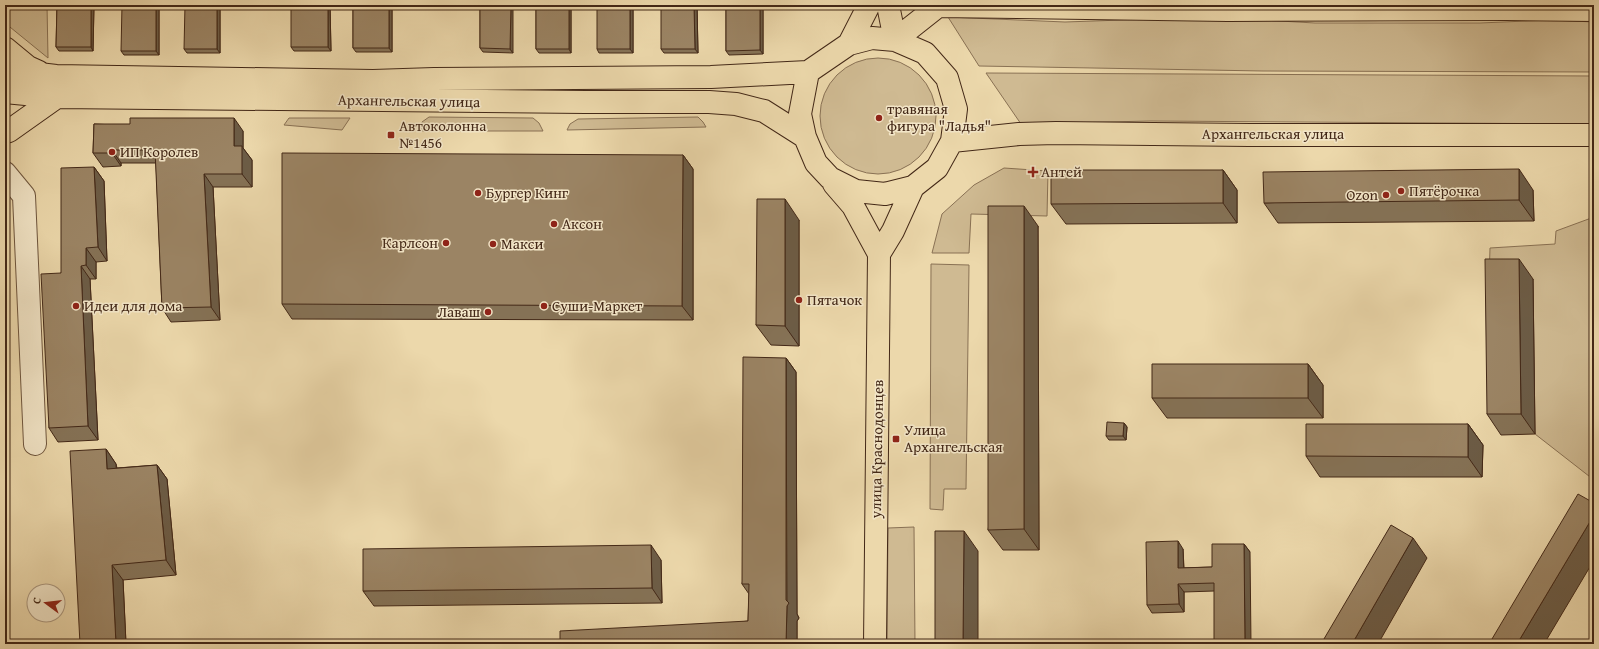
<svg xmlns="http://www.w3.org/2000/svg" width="1599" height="649" font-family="'Gentium Book Plus',serif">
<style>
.green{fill:#cfba92;stroke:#897154}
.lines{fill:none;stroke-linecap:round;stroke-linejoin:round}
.minor-casing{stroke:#6d543c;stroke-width:24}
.major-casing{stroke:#432817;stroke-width:24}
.minor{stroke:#f3e6c8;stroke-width:22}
.major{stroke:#ecd8ab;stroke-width:22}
.wall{fill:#857256;stroke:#432817}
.shaded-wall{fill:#6c5c46;stroke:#432817}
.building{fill:#9b8464;stroke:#432817}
.poi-dot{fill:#8f2418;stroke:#f3e6c8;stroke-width:1.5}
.labels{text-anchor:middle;stroke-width:3;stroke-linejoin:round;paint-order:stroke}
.street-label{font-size:15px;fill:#432817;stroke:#f3e6c8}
.poi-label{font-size:15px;fill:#432817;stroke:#f3e6c8;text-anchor:start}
</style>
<rect width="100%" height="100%" fill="#ecd8ab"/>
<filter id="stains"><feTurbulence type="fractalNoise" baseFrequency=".005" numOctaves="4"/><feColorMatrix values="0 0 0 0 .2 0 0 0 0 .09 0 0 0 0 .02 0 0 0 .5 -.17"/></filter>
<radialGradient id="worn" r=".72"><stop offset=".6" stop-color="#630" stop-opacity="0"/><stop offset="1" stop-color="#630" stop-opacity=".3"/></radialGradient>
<!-- green -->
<path class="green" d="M5,5H47L48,58L5,23Z
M948,17L1065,22L1208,17L1315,23H1480L1550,20L1594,22V72L1263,71L979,66Z
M820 116a58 58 0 1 1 116 0a58 58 0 1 1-116 0Z
M986,73L1594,76V124L1150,121L1021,124Z
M429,117L533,118L539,123L543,131H422V122Z
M698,117L703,122L706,127L567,130L570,124L578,119Z
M289,118H350L342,130L284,125Z
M1004,168L1048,171L1047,216L971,214L969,253H932L942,214L974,185Z
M1594,217V480L1535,434L1489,280L1490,248L1555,244L1556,231Z
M931,264L969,265L966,489H944L943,510L930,509Z
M914,527L915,644H887L888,528Z"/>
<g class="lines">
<defs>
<path id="minor" d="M5,173L24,196L35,444"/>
<path id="major" d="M888,5L895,40L938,6L1228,10L1506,9L1594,10
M872,38L895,40L925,53L947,78L956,109L952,141L937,168L913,187L885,194L856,191L830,178L816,163L805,137L800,114L808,72L849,44Z
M849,44L869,5
M5,48L28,67L39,72
M5,70L56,76L373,81L434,79L711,77L808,72
M5,92L57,97L586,102H709L736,104L764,111L805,137
M5,132L9,131L57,97
M952,141L1019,134L1056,133L1250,135H1594
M834,184L853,206L879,254
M875,644L879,254L893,231L913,187"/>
</defs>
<!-- minor casing -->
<use href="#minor" class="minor-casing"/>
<!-- major casing -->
<use href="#major" class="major-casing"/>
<!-- minor -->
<use href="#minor" class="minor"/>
<!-- major -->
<use href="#major" class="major"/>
</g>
<!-- wall -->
<path class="wall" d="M57,5H94L93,51H59L56,47Z
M159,5V55H124L121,51Z
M220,5V53H187L184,49Z
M330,5L331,51H294L291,47Z
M353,5H392V52H356L353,48Z
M480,5L513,53L483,52L480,48Z
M536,5H571V53H539L536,49Z
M633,5V53H599L597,49Z
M697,5L698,53H664L661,49Z
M726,5H763V54L729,55L726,51Z
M94,124L243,131V148L252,160V187H213L220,320L171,322L162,308L156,163H121V166L103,167L93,153Z
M683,155L693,169V320L292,319L282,304Z
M94,167L104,181L107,261L96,262V279H90L98,440L58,442L49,428L61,273Z
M1223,170L1237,190V223L1066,224L1051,204Z
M1533,190L1534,221L1278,223L1264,203Z
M799,220V346L771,345L756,325Z
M1038,226L1039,550H1003L988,530Z
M1533,279L1535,434L1501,435L1487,414Z
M786,358L796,372L797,614L799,618L797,621V644H560L748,621L749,594L742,584Z
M1308,364L1323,385V418H1167L1152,398Z
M1124,423L1127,427L1126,440H1109L1106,436Z
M1468,424L1483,445L1482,477H1320L1306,456Z
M106,449L116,464L117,468L157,465L167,479L176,575L123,580L126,644H80Z
M1244,544L1250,552L1214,591L1184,592V612L1152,613L1147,605L1183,549L1184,568L1212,567Z
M661,560L662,603L374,606L363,591Z"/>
<!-- shaded-wall -->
<path class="shaded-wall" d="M91,5H94L93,51L91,47Z
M156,5H159V55L156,51Z
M217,5H220V53L217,49Z
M328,5H330L331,51L328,47Z
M389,5H392V52L389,48Z
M511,5H513V53L510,49Z
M569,5H571V53L569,49Z
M630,5H633V53L630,49Z
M694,5H697L698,53L695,49Z
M760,5H763V54L760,50Z
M234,118L243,131V148L252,160V187L242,174L234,146Z
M112,150L121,163V166L112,153Z
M683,155L693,169V320L682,306Z
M94,167L104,181L107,261L98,247Z
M1519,169L1533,190L1534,221L1519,200Z
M1223,170L1237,190V223L1223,203Z
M204,174L213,187L220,320L211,307Z
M785,199L799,220V346L785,326Z
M1024,206L1038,226L1039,550L1024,529Z
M86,248L96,262V279L86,265Z
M1519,259L1533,279L1535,434L1521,414Z
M81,266L90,279L98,440L88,426Z
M786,358L796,372L797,614L799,618L797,621V644H786L787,606Z
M1308,364L1323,385V418L1308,398Z
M1124,423L1127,427L1126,440L1123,436Z
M1468,424L1483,445L1482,477L1468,457Z
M106,449L116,464L117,484L107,469Z
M157,465L167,479L176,575L166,560Z
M1594,515V560L1544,644H1517Z
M964,531L978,551V644H963Z
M1413,538L1427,558L1378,644H1352Z
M1178,541L1183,549L1184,576L1178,568Z
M1244,544L1250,552L1251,644H1245Z
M651,545L661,560L662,603L652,588Z
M112,565L123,580L126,644H116Z
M1178,584L1184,592V612L1179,604Z"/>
<!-- building -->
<path class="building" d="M57,5H91V47H56Z
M122,5H156V51H121Z
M185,5H217V49H184Z
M291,5H328V47H291Z
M353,5H389V48H353Z
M480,5H511L510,49L480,48Z
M536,5H569V49H536Z
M597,5H630V49H597Z
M661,5H694L695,49H661Z
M726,5H760V50L726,51Z
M130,118H234V146H242V174H204L211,307L162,308L155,150H112V153H93L94,124H130Z
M282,153L683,155L682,306L282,304Z
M94,167L98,247L86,248V265L81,266L88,426L49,428L41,274L61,273V168Z
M1519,169V200L1264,203L1263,172Z
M1051,170H1223V203L1051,204Z
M757,199H785V326L756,325Z
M988,206H1024V529L988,530Z
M1485,259H1519L1521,414H1487Z
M743,357L786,358V600L789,603L787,606L786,644H560V631L748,621L749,584H742Z
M1152,364H1308V398H1152Z
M1107,422L1124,423L1123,436H1106Z
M1306,424H1468V457L1306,456Z
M106,449L107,469L157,465L166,560L112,565L116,644H80L70,451Z
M1578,494L1594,503V515L1517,644H1489Z
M1391,525L1413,538L1352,644H1321Z
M935,531H964L963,644H935Z
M1178,541V568L1212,567V544H1244L1245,644H1214V583L1178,584L1179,604L1147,605L1146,542Z
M651,545L652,588L363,591V549Z"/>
<!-- markers -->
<g class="poi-dot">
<circle cx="879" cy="118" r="4"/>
<rect x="387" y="131" width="8" height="8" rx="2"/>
<circle cx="112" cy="152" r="4"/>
<path d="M1031 166h4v4h4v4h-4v4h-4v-4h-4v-4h4z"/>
<circle cx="1401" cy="191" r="4"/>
<circle cx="478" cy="193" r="4"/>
<circle cx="1386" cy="195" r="4"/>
<circle cx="554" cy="224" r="4"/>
<circle cx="446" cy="243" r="4"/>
<circle cx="493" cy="244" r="4"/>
<circle cx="799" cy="300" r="4"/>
<circle cx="76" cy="306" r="4"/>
<circle cx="544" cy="306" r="4"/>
<circle cx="488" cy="312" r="4"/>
<rect x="892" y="435" width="8" height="8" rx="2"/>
</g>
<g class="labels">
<!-- street labels -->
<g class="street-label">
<text transform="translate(409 101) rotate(1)" y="5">Архангельская улица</text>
<text x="1273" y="139">Архангельская улица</text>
<text transform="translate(877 449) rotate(-89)" y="5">улица Краснодонцев</text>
</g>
<!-- poi labels -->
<g class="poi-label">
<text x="887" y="114">травяная<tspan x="887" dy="17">фигура "Ладья"</tspan></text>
<text x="399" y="131">Автоколонна<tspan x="399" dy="17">№1456</tspan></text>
<text x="120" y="157">ИП Королев</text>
<text x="1041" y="177">Антей</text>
<text x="1409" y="196">Пятёрочка</text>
<text x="486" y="198">Бургер Кинг</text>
<text x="1378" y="200" text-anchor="end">Ozon</text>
<text x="562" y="229">Аксон</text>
<text x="438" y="248" text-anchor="end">Карлсон</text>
<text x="501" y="249">Макси</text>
<text x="807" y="305">Пятачок</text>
<text x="84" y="311">Идеи для дома</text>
<text x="552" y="311">Суши-Маркет</text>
<text x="480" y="317" text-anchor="end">Лаваш</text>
<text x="904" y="435">Улица<tspan x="904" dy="17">Архангельская</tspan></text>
</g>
</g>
<!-- margin -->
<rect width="1599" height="649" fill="none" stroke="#ecd8ab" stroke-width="20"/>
<rect x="6" y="6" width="1587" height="637" fill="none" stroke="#432817" stroke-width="2"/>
<rect x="10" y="10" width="1579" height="629" fill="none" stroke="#432817"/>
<!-- north arrow -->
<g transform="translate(46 603) rotate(285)"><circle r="19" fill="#f3e6c8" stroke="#ad9a81"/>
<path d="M0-3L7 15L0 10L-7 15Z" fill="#8f2418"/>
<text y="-6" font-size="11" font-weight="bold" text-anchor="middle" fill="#432817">С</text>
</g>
<rect width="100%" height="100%" filter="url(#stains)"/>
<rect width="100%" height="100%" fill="url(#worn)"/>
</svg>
